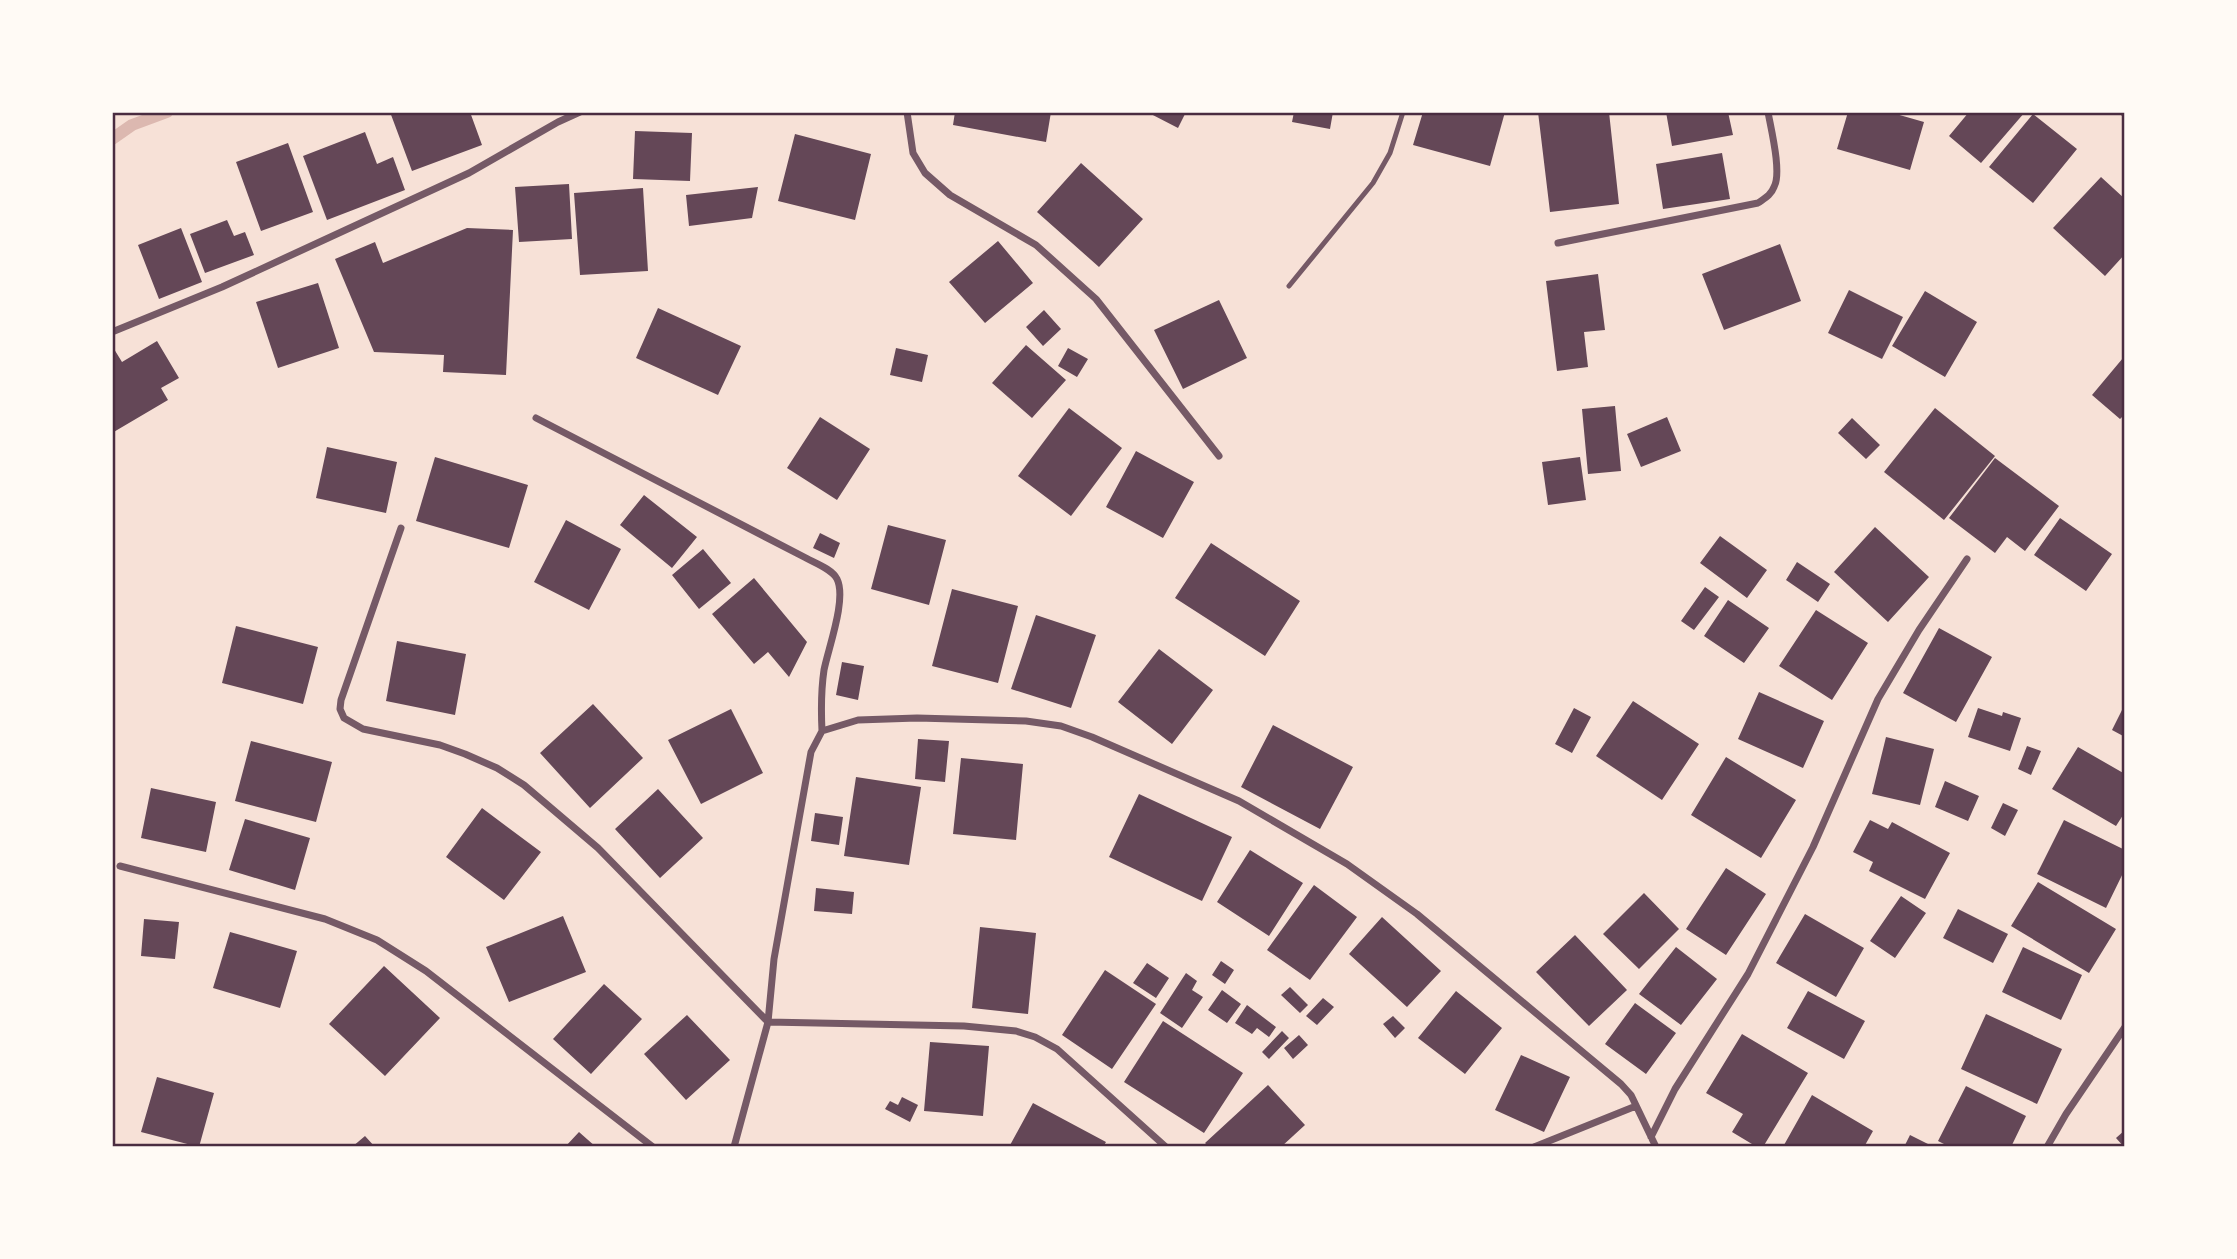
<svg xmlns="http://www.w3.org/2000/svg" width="2237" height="1259" font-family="'Source Sans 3',sans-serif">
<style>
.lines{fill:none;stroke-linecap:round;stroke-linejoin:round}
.stream{stroke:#dcb8b0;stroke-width:12}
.building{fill:#644757}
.service{stroke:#755966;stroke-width:5}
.minor{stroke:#755966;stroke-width:7}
.neatline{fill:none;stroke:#4a2c40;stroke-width:2.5}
</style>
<rect width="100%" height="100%" fill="#f7e1d7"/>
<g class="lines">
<!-- stream -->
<path class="stream" d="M112,139L132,125L167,112"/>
</g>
<!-- building -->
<path class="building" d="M390,112H470L482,145L412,171Z
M955,112H1051L1046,142L953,125Z
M1147,112H1186L1178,128Z
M1294,112H1333L1330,129L1292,122Z
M1423,112H1505L1490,166L1413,145Z
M1538,112H1609L1619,204L1550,212Z
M1666,112H1728L1733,135L1672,146Z
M1848,112H1889L1924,122L1910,170L1837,149Z
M1969,112H2025L1981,163L1949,136Z
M2033,114L2077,149L2033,203L1989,167Z
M635,131L692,133L690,181L633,179Z
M365,132L377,164L393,157L405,190L327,220L303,156Z
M795,134L871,154L855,220L778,201Z
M288,143L313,212L261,231L236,162Z
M1722,153L1730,199L1663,209L1656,164Z
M1081,163L1143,219L1099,267L1037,212Z
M2101,177L2125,199V254L2105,276L2053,228Z
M569,184L572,239L519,242L515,187Z
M758,187L752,218L689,226L686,195Z
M643,188L648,271L580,275L574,193Z
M227,220L234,236L245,232L254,255L205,273L190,234Z
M181,228L202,282L159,299L138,245Z
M467,228L513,230L506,375L443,372L444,355L374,352L335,259L375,242L383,263Z
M998,241L1033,283L985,323L949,282Z
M1780,244L1801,301L1724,330L1702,274Z
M1598,274L1605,330L1584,332L1588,367L1557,371L1546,281Z
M318,283L339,348L278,368L256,302Z
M1849,290L1903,317L1882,359L1828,333Z
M1925,291L1977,322L1945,377L1892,346Z
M1219,300L1247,358L1183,389L1154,330Z
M658,308L741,346L718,395L636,358Z
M1044,310L1061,329L1043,346L1026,327Z
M157,341L179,378L161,388L168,400L112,433V350L114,349L122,362Z
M1026,345L1066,380L1032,418L992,383Z
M896,348L928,355L922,382L890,375Z
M1068,348L1088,359L1077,377L1058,366Z
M2123,358L2125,360V414L2120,419L2092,395Z
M1615,406L1621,471L1588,474L1582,409Z
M1069,408L1122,448L1071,516L1018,476Z
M1935,408L1995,456L1944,520L1884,472Z
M820,417L870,449L837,500L787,468Z
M1667,417L1681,451L1641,467L1627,434Z
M1852,418L1880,445L1866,459L1838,433Z
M327,447L397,462L386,513L316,498Z
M1136,451L1194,482L1163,538L1106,507Z
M435,457L528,485L509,548L416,521Z
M1580,457L1586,500L1548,505L1542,462Z
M1995,458L2059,506L2025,551L2007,537L1995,553L1949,518Z
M644,495L697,537L672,568L620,525Z
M2060,518L2112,554L2086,591L2034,555Z
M566,520L621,549L589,610L534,582Z
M888,525L946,540L929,605L871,589Z
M1875,527L1929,577L1888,622L1834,572Z
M820,533L840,543L834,558L813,548Z
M1720,536L1767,570L1747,598L1700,563Z
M1211,543L1300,601L1265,656L1175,598Z
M703,549L731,583L699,609L672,575Z
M1797,562L1830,584L1818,602L1786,580Z
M754,578L807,642L789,677L768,652L754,664L712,614Z
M1705,587L1719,597L1694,630L1681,621Z
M952,589L1018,606L998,683L932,666Z
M1728,600L1769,628L1744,663L1704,636Z
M1816,610L1868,643L1832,700L1779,666Z
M1036,615L1096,635L1071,708L1011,689Z
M236,626L318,647L303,704L222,683Z
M1939,628L1992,657L1956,722L1903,693Z
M397,641L466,654L455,715L386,701Z
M1159,649L1213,690L1172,744L1118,702Z
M842,662L864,666L858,700L836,695Z
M1759,692L1824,721L1803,768L1738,739Z
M1633,701L1699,744L1662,800L1596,756Z
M593,704L643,758L590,808L540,753Z
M2125,704V737L2112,730Z
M1574,708L1591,717L1572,753L1555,744Z
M1978,708L2002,716L2003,712L2021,718L2010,751L1968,737Z
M731,709L763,773L701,804L668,740Z
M1273,725L1353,767L1320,829L1241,787Z
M1886,737L1934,749L1920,805L1872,794Z
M918,739L949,741L945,782L915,779Z
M251,741L332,762L316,822L235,801Z
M2027,746L2041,751L2031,775L2018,769Z
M2078,747L2125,774V812L2116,826L2052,789Z
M1726,757L1796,800L1761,858L1691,815Z
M961,758L1023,764L1016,840L953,834Z
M856,777L921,787L909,865L844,856Z
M1945,781L1979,796L1968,821L1935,807Z
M151,788L216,802L206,852L141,838Z
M658,789L703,838L660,878L615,829Z
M1139,794L1232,837L1202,901L1109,857Z
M2003,803L2018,810L2005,836L1991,828Z
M482,808L541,852L504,900L446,857Z
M815,813L843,817L839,845L811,841Z
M245,819L310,838L295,890L229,870Z
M1870,820L1888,829L1892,822L1950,853L1925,899L1869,871L1873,862L1853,852Z
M2064,820L2125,850V869L2106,908L2037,874Z
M1250,850L1303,883L1269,936L1217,902Z
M1726,868L1766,894L1726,955L1686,929Z
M2038,882L2116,929L2089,973L2011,926Z
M1314,885L1357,917L1310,980L1267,950Z
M816,888L854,892L852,914L814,911Z
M1644,893L1679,929L1639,969L1603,934Z
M1901,896L1926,913L1895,958L1870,941Z
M1958,909L2008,934L1993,963L1943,938Z
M1805,914L1864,948L1836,997L1776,963Z
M563,916L586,972L509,1002L486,947Z
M1382,917L1441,971L1407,1007L1349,954Z
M144,919L179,922L175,959L141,956Z
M980,927L1036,933L1028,1014L972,1008Z
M230,932L297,951L280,1008L213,988Z
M1575,935L1627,990L1589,1026L1536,972Z
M1676,947L1717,979L1681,1025L1639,994Z
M2023,947L2082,975L2061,1020L2002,992Z
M1221,961L1234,970L1225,984L1212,975Z
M1147,963L1169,978L1156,998L1133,983Z
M384,966L440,1018L385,1076L329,1024Z
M1105,970L1156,1004L1112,1069L1062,1035Z
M1186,973L1197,981L1192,990L1203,997L1182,1028L1160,1013Z
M604,984L642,1019L591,1074L553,1039Z
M1290,987L1308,1005L1300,1013L1281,995Z
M1222,990L1241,1004L1227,1023L1208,1010Z
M1456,991L1502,1028L1465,1074L1418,1038Z
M1808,991L1865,1021L1844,1059L1787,1028Z
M1323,998L1334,1007L1317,1025L1306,1016Z
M1635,1003L1676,1033L1646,1074L1605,1044Z
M1247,1005L1276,1027L1269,1037L1257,1028L1252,1034L1235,1023Z
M1986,1014L2062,1049L2037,1104L1961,1069Z
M687,1015L730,1060L686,1100L644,1054Z
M1393,1016L1405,1028L1395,1038L1383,1024Z
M1163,1021L1243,1073L1204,1133L1124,1082Z
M1282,1031L1289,1038L1269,1059L1262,1052Z
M1742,1034L1808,1073L1763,1147H1757L1732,1132L1743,1114L1706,1093Z
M1299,1035L1308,1045L1293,1059L1284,1048Z
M930,1042L989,1046L983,1116L924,1111Z
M1521,1055L1570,1077L1544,1132L1495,1110Z
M157,1077L214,1093L199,1147L141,1132Z
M1268,1085L1305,1125L1281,1147H1209L1205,1143Z
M1966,1086L2026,1116L2011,1147H1950L1938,1141Z
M1812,1095L1873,1131L1864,1147H1787L1784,1145Z
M902,1097L918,1105L910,1122L885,1109L890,1101L898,1105Z
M1033,1103L1106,1142L1103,1147H1009Z
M2125,1130V1147H2124L2116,1138Z
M579,1132L596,1147H565Z
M1910,1135L1934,1147H1904Z
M365,1136L375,1147H352Z"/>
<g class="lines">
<!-- service -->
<path class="service" d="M1289,286L1373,183L1390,153L1403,112"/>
<!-- minor -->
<path class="minor" d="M907,112L913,153L925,173L950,195L1036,245L1096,299L1219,456
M2123,112L2125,114
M1558,243L1758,203C1765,198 1771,195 1774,187C1782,173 1771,129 1768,112
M112,332L222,287L469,173L558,122L580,112
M536,418L806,558C815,563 832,569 837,579C847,599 828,649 824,670C821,690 821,710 822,731
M401,528L341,700L340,709L344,718L363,729L440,745L465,754L497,768L524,785L598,848L768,1022L964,1026L1016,1031L1035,1037L1057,1049L1166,1147
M120,866L325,919L377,940L426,971L653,1147
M1651,1137L1675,1089L1748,974L1813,847L1878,699L1919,630L1967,559
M734,1147L768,1022L774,959L811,752L822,731L858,720L917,718L1026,721L1061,726L1092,737L1239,801L1347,864L1417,914L1621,1084L1631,1095L1656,1147
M1534,1147L1636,1106
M2047,1147L2066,1114L2125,1027"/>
</g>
<!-- border -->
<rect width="2237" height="1259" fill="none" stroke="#fffaf5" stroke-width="228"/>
<rect x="114" y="114" width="2009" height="1031" class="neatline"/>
</svg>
